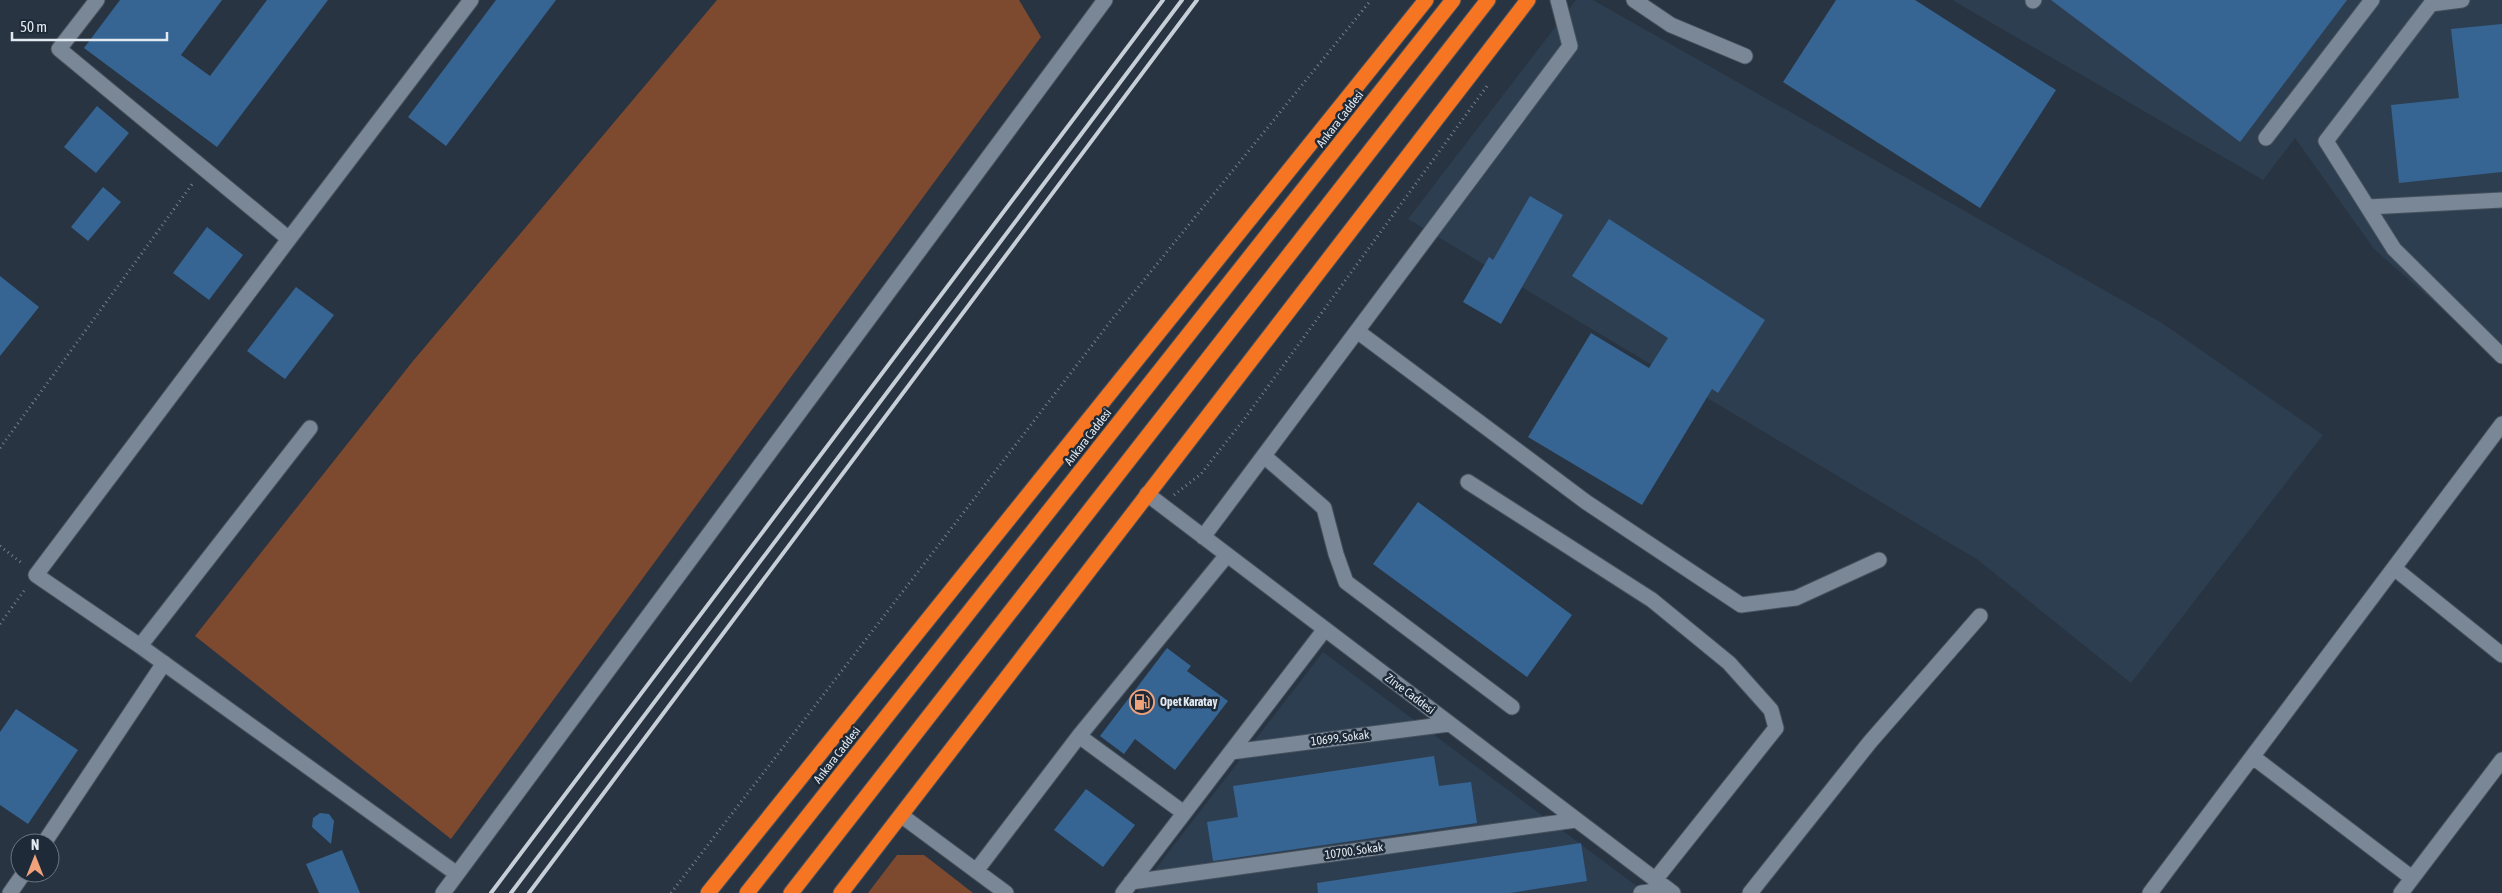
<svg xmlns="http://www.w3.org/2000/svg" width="2502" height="893" font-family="'Asap Condensed',sans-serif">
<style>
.built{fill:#2d3e50}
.green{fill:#7d4a30}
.building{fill:#376593}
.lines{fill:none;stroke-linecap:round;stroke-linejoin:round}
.minor-casing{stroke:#46515c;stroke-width:17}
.highway-casing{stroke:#46515c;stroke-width:17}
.path{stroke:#76808b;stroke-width:3;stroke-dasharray:1 4;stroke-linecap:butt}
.minor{stroke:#798797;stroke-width:15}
.highway{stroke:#f57523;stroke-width:15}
.rail{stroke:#c6cfd8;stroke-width:4}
.labels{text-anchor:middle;stroke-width:5;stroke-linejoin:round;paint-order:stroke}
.street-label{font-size:12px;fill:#e1e9f1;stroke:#1e2a37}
.poi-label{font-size:12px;font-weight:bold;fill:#e1e9f1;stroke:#1e2a37;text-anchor:start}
</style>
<rect width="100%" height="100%" fill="#283441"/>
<!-- built -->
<path class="built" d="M1576,0H1593L2162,323L2323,435L2131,683L1978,560L1408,219Z
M1952,0H2502V362L2374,249L2295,138L2263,180Z
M1323,652L1646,893H1137Z"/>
<!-- green -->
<path class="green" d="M717,0H1019L1041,37L451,839L195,636L413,361Z
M897,855H924L973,893H868Z"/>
<!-- building -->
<path class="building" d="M120,0H222L181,55L210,76L267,0H328L217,147L84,48Z
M496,0H556L446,146L408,117Z
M1836,0H1915L2056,90L1980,208L1783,82Z
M2051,0H2347L2240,142Z
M2502,24V172L2399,183L2391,105L2459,98L2451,29Z
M97,106L129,133L96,173L64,147Z
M103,187L121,202L88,241L71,227Z
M1530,196L1563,215L1501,324L1463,302L1489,257L1493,260Z
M1609,219L1765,320L1718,393L1712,389L1642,505L1528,437L1591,333L1649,368L1668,338L1572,276Z
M207,227L243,255L209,300L173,273Z
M0,276L39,307L0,356Z
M296,287L334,315L285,379L247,351Z
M1418,502L1572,615L1527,677L1373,564Z
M1167,648L1191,666L1187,671L1228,701L1175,770L1135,739L1124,754L1100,736Z
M16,709L78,750L28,824L0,805V732Z
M1434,756L1439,786L1471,782L1477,823L1213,861L1207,822L1238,817L1233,786Z
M1086,789L1135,825L1103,867L1054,830Z
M320,813L329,814L334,821L331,844L312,827L313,818Z
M1581,843L1587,881L1510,893H1318L1317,883Z
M342,850L360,893H319L306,864Z"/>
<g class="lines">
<defs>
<path id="minor" d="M97,0L59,49L289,239L36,575L140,646L457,874
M1634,0L1671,25L1745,56
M2434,0L2326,141L2394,249L2502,356
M2033,1L2034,0
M2431,4L2462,0
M2266,138L2372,0
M2368,207L2502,200
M289,239L471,0
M1357,331L1586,502L1741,605L1796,598L1879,560
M1264,456L1324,508L1336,554L1346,582L1512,707
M1468,482L1652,600L1729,663L1771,710L1776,728L1655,880
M1147,494L1673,893
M1203,537L1570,46L1558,0
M2394,568L2502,655
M140,646L310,428
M1231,752L1449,724
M2253,757L2412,878
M1184,813L1079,736L1227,555
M902,816L1006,893
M44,843L164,663
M976,871L1079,736
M1131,882L1576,820
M10,893L24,873
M443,893L1105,0
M1123,893L1325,629
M1641,893L1668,889
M1750,893L1870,742L1980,616
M2150,893L2502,424
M2401,893L2502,760"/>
<path id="highway" d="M708,893L1426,0
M747,893L1453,0
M791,893L1488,0
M841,893L1528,0"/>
</defs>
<!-- minor casing -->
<use href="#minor" class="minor-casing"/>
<!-- highway casing -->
<use href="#highway" class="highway-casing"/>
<!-- path -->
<path class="path" d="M0,448L193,183
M1174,495L1201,474L1245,418L1487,86
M0,546L23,564
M0,624L26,588
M671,893L1110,322L1371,0"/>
<!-- minor -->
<use href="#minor" class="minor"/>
<!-- highway -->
<use href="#highway" class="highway"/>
<!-- rail -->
<path class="rail" d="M491,893L1163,0
M511,893L1182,0
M529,893L1197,0"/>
</g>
<!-- icons -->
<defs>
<symbol id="fuel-ring" viewBox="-11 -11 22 22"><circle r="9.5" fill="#1e2a37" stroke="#f0a27a" stroke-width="1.5"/><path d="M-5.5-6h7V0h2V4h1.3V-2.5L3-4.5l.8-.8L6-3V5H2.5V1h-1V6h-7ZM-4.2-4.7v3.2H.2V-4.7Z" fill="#f0a27a"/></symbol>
</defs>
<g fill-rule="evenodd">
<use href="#fuel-ring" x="1128" y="688" width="28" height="28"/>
</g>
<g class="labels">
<!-- street labels -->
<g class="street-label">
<text transform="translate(1340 119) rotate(-52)" y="4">Ankara Caddesi</text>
<text transform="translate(1088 437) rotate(-52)" y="4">Ankara Caddesi</text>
<text transform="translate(1410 694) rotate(37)" y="4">Zirve Caddesi</text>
<text transform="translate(1340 738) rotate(-7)" y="4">10699. Sokak</text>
<text transform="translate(837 755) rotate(-52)" y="4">Ankara Caddesi</text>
<text transform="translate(1354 851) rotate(-8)" y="4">10700. Sokak</text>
</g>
<!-- poi labels -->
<g class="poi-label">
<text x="1160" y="706">Opet Karatay</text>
</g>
</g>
<!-- north arrow -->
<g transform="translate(35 858)"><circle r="24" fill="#1e2a37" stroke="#6c7681"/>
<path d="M0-4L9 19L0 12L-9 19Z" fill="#f0a27a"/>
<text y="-8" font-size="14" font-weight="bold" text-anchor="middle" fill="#e1e9f1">N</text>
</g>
<!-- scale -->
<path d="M12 32v8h155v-8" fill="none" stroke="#e1e9f1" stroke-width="2.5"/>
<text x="20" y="32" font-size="15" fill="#e1e9f1" stroke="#1e2a37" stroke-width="4" paint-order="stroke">50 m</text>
</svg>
